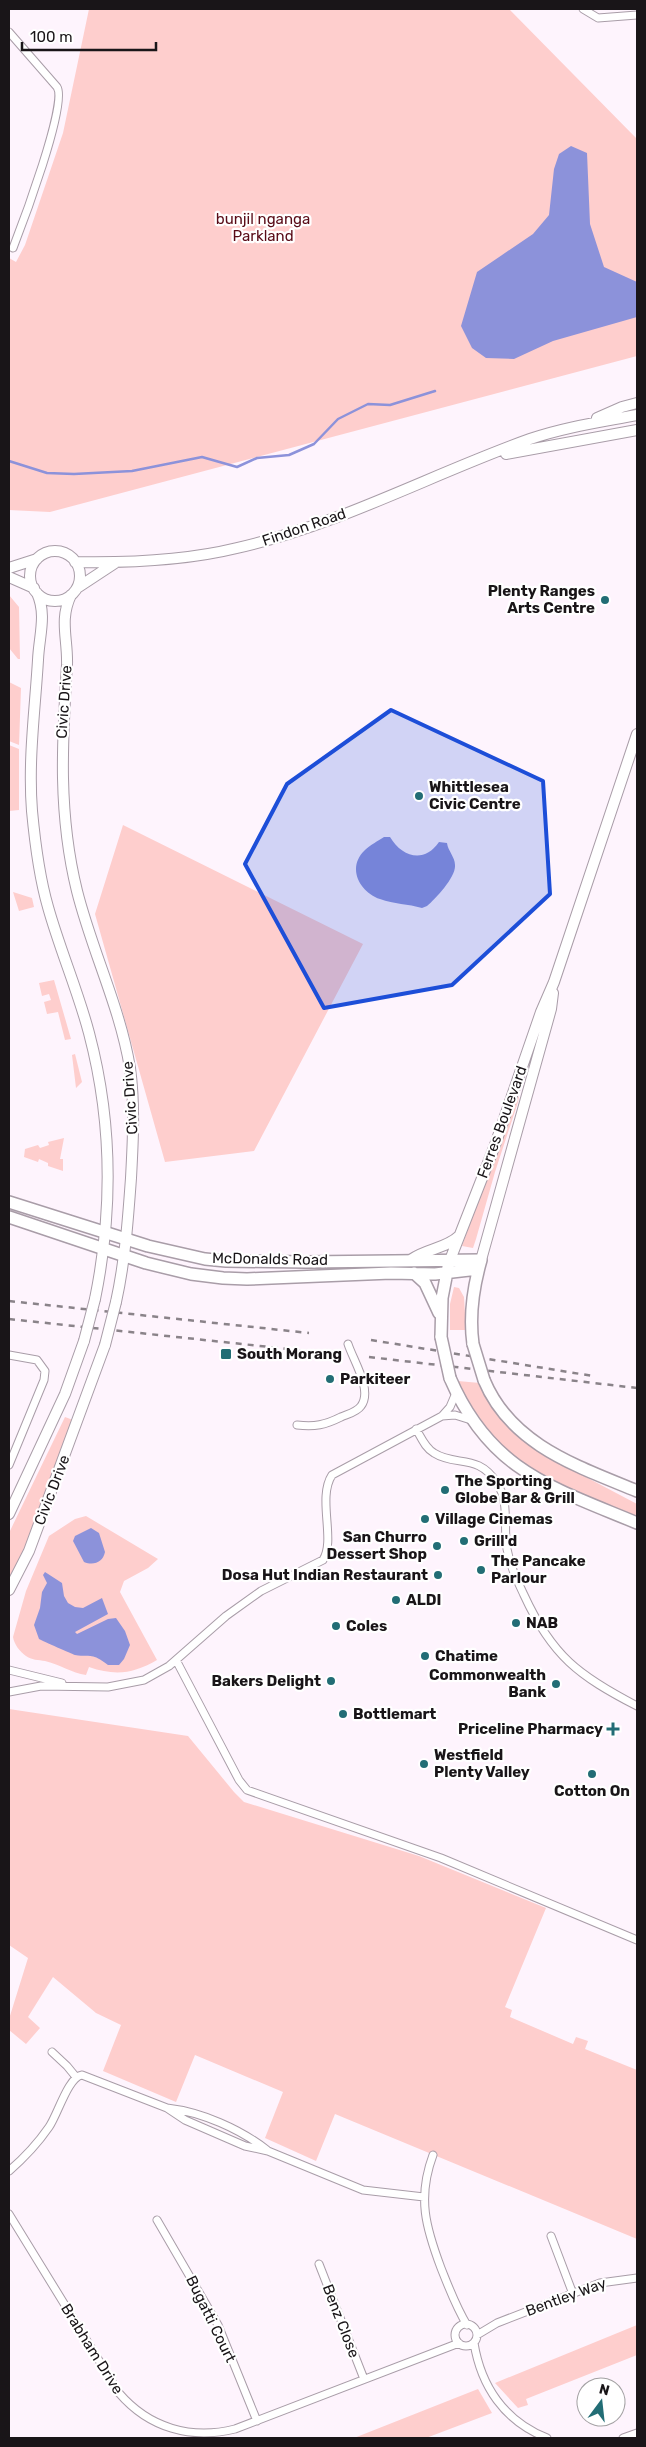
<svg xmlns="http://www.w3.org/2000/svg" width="646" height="2447" font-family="Rubik,sans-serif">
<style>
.green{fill:#fececd}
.water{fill:#8c92da}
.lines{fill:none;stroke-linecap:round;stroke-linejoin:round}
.stream{stroke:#8c92da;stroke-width:2.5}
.street-casing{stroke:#a99da8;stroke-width:9}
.secondary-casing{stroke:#a99da8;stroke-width:12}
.primary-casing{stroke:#a99da8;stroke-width:14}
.street{stroke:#fff;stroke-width:7}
.secondary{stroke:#fff;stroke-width:10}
.primary{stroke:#fff;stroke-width:11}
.rail{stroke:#8a8389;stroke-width:2.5;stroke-dasharray:6 6;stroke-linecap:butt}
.secondary-bridge-casing{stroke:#a99da8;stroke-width:12;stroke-linecap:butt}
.primary-bridge-casing{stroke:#a99da8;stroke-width:14;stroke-linecap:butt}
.secondary-bridge{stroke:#fff;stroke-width:10}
.primary-bridge{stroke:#fff;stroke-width:11}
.marked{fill:#1d4ed8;fill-opacity:0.2;stroke:#1d4ed8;stroke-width:4;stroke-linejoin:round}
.poi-dot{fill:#226d75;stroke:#fff;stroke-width:2}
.labels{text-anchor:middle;stroke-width:4.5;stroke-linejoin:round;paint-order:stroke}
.park-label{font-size:15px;fill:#590b17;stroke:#fff}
.street-label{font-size:15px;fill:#191518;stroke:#fff}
.poi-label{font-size:15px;font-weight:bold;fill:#191518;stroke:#fff;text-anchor:start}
</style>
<rect width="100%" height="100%" fill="#fef4fd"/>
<!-- green -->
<path class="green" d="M89,9H509L637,139V356L50,512L9,510V258L16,262L25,245L63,133Z
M9,595L19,607L20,659H18L9,648Z
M9,682L21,688L19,745L9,741Z
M9,745L19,749V810L9,811Z
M123,825L363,944L254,1151L165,1162L95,914Z
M13,892L32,898L34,907L19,911Z
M54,980L71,1039L65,1040L58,1012L47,1014L44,1002L51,1000L49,994L42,996L39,983Z
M75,1054L82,1082L76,1088L72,1055Z
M515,1096L519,1097L518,1102L495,1172L476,1239L473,1248L462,1246Z
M64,1138L60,1159H63V1171L48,1166V1163L39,1159L38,1162L24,1157L25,1149L38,1145L40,1148L49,1145L48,1142Z
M454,1287L459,1288L464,1297L466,1330H450V1304Z
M458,1381L480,1383L509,1427L523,1440L546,1456L637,1504V1518C562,1487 489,1465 458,1381Z
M65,1417L73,1420L21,1559L9,1582V1533Z
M86,1516L158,1559L148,1568L124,1581L120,1592L157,1660C133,1674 115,1676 89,1667L86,1675C72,1673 59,1664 45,1661C39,1660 31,1660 26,1656C20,1652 14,1644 13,1637L26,1591L49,1536L75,1519Z
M9,1709L188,1736L234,1792L244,1802L419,1856L546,1908L505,2007L512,2010L510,2017L573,2044L576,2037L588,2041L585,2049L637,2070V2239L335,2114L316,2161L265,2138L283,2092L195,2055L176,2102L103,2071L121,2025L96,2013L53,1977L28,2017L40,2028L26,2044L9,2030V2019L28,1958L9,1945Z
M637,2325V2355L526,2399L528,2405L518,2408L495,2383Z
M478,2389L492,2413L426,2438H354Z"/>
<!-- water -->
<path class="water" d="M571,146L587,153L590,224L604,267L637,282V317L553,341L514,359L486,358L472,348L461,326L477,272L533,234L549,215L554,169L559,154Z
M384,837H390C402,857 424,864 439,842L447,843C448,851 455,857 455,865C456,877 436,898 427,906L422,908C408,904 394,904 380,899C360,892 346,868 365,850C370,845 378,841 384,837Z
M91,1528L99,1533L105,1552C103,1562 94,1566 84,1562L73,1541L75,1536Z
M45,1572L62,1583L64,1596L68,1603L75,1607L83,1608L102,1598L108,1614L75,1632L77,1634L108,1619L116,1618L125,1631L130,1645L124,1659L119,1665H108C91,1652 93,1658 75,1655C72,1654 43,1641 39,1639L34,1625L40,1608L42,1592L47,1583L43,1575Z"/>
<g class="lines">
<!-- stream -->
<path class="stream" d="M9,461L47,473L74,474L132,471L202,457L237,467L257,458L289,455L314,444L338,419L368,404L390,405L435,391"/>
<defs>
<path id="street" d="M583,9L598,18L637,15
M9,32L57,87C68,103 22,225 13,248
M9,1355L37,1360L45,1371L44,1380L9,1465
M442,1416L455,1415L471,1420
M297,1425C315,1427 325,1425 341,1417C348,1414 357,1412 361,1406C373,1390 353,1360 348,1344
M416,1429C421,1437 425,1448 434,1453C456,1467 478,1453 497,1483C510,1503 503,1527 507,1549C510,1566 517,1580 524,1595C552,1656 579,1676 637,1706
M176,1660L239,1780L247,1790L441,1858L637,1940
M9,1670L62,1683
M9,1692L41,1686L108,1687L144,1680L169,1666L226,1616L261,1591L323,1560C336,1540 317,1498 332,1475L442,1416L450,1407L456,1393
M52,2052L67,2066L76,2077
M167,2108C202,2112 240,2129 267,2150
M433,2155C417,2198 426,2228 441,2268C449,2288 456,2307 467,2325
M9,2171C24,2158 38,2143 49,2127C58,2114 68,2077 82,2075L167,2108L185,2120L245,2146L268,2151L363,2190L424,2197
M9,2214L119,2393C149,2428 191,2440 235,2429L459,2343
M157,2220L218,2325L257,2421
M551,2236L573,2294
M319,2264L364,2379
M455 2335a11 11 0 1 1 22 0a11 11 0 1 1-22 0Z
M477,2335L497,2323L600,2283L637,2278
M474,2343C481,2386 504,2421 547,2438
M623,2438L637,2433"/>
<path id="secondary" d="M597,418L622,407L637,403
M506,454L637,430
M30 576a25 25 0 1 1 50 0a25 25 0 1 1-50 0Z
M75,562C129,563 184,561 237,548C339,525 432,474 530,439C565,427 601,422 637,415
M9,568L37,559
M9,577L34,588
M77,588L115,563
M37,593C47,615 39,636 38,660C35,710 28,760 32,811C35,843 39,876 48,907C60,950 78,991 89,1033C112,1120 113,1211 95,1299
M71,595C59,620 68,639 67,665C62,743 58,814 77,891C92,951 120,1007 130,1068C135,1105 133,1141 131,1178C128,1220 125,1261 116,1302
M412,1259C426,1249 447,1248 459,1236
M450,1260L495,1145L541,1012L554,982L637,734
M481,1260L551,1009L553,993
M9,1514L65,1394L84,1341
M9,1590L29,1551L105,1345"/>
<path id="primary" d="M9,1202L148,1246L205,1259L226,1261L306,1262L481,1260C473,1288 469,1315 473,1344
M9,1217L146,1263L191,1274L223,1278L247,1279L391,1273L435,1274L478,1269
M414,1273L425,1283L439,1313
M441,1337L442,1298L448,1267
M450,1378C490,1471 551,1487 637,1523
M484,1380C511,1445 577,1466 637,1491"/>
</defs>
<!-- street casing -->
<use href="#street" class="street-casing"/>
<!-- secondary casing -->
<use href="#secondary" class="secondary-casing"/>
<!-- primary casing -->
<use href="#primary" class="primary-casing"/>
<!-- street -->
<use href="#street" class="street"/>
<!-- secondary -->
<use href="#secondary" class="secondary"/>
<!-- primary -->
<use href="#primary" class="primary"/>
<!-- rail -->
<path class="rail" d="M9,1301L309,1333
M9,1319L307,1351
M371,1340L593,1376
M369,1357L637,1388"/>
<defs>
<path id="secondary-bridge" d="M84,1341L95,1299
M105,1345L116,1302"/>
<path id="primary-bridge" d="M441,1337L450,1378
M473,1344L484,1380"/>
</defs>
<!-- secondary-bridge casing -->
<use href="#secondary-bridge" class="secondary-bridge-casing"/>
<!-- primary-bridge casing -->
<use href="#primary-bridge" class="primary-bridge-casing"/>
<!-- secondary-bridge -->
<use href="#secondary-bridge" class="secondary-bridge"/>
<!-- primary-bridge -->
<use href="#primary-bridge" class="primary-bridge"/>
</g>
<!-- marked area -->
<path class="marked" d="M391,710L543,781L550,894L452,985L324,1008L245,864L287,784Z"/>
<!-- markers -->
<g class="poi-dot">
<circle cx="605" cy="600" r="5"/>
<circle cx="419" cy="796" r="5"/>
<rect x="220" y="1348" width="12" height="12" rx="2.5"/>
<circle cx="330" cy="1379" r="5"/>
<circle cx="445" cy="1490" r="5"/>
<circle cx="425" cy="1519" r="5"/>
<circle cx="464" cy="1541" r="5"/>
<circle cx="437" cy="1546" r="5"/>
<circle cx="481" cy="1570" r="5"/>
<circle cx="438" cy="1575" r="5"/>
<circle cx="396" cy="1600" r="5"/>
<circle cx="516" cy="1623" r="5"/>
<circle cx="336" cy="1626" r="5"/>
<circle cx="425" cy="1656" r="5"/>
<circle cx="331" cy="1681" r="5"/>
<circle cx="556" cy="1684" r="5"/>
<circle cx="343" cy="1714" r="5"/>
<path d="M610.5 1721.5h5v5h5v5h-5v5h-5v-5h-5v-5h5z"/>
<circle cx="424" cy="1764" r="5"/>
<circle cx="592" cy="1774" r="5"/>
</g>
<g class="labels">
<!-- park labels -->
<g class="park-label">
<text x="263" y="224">bunjil nganga<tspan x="263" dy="17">Parkland</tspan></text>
</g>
<!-- street labels -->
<g class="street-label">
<text transform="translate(304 527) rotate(-19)" y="5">Findon Road</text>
<text transform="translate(64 702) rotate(-86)" y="5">Civic Drive</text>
<text transform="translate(130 1098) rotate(-94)" y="5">Civic Drive</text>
<text transform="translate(502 1122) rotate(-70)" y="5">Ferres Boulevard</text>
<text transform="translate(270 1259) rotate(1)" y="5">McDonalds Road</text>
<text transform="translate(52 1490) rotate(-69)" y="5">Civic Drive</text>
<text transform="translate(566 2297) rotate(-20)" y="5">Bentley Way</text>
<text transform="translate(211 2319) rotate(64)" y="5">Bugatti Court</text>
<text transform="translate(341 2321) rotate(69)" y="5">Benz Close</text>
<text transform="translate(92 2349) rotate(58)" y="5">Brabham Drive</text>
</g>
<!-- poi labels -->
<g class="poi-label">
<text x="595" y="596" text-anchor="end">Plenty Ranges<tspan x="595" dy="17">Arts Centre</tspan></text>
<text x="429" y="792">Whittlesea<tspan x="429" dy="17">Civic Centre</tspan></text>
<text x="237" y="1359">South Morang</text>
<text x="340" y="1384">Parkiteer</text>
<text x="455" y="1486">The Sporting<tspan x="455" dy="17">Globe Bar &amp; Grill</tspan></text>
<text x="435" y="1524">Village Cinemas</text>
<text x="427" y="1542" text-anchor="end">San Churro<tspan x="427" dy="17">Dessert Shop</tspan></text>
<text x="474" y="1546">Grill'd</text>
<text x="491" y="1566">The Pancake<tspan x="491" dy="17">Parlour</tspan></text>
<text x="428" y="1580" text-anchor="end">Dosa Hut Indian Restaurant</text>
<text x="406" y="1605">ALDI</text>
<text x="526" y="1628">NAB</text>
<text x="346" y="1631">Coles</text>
<text x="435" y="1661">Chatime</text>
<text x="546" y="1680" text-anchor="end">Commonwealth<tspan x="546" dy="17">Bank</tspan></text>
<text x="321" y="1686" text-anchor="end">Bakers Delight</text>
<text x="353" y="1719">Bottlemart</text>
<text x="603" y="1734" text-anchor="end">Priceline Pharmacy</text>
<text x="434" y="1760">Westfield<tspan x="434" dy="17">Plenty Valley</tspan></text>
<text x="592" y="1796" text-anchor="middle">Cotton On</text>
</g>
</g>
<!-- border -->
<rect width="646" height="2447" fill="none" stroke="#191518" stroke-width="20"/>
<!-- north arrow -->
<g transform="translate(601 2402) rotate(15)"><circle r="24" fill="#ffffff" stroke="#a3a1a3"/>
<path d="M0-4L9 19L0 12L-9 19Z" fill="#226d75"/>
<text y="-8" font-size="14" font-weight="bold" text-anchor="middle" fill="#191518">N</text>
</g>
<!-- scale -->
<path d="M22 42v8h134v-8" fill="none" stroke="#191518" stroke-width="2.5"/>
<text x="30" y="42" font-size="15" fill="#191518" stroke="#ffffff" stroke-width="4" paint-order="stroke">100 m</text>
</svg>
